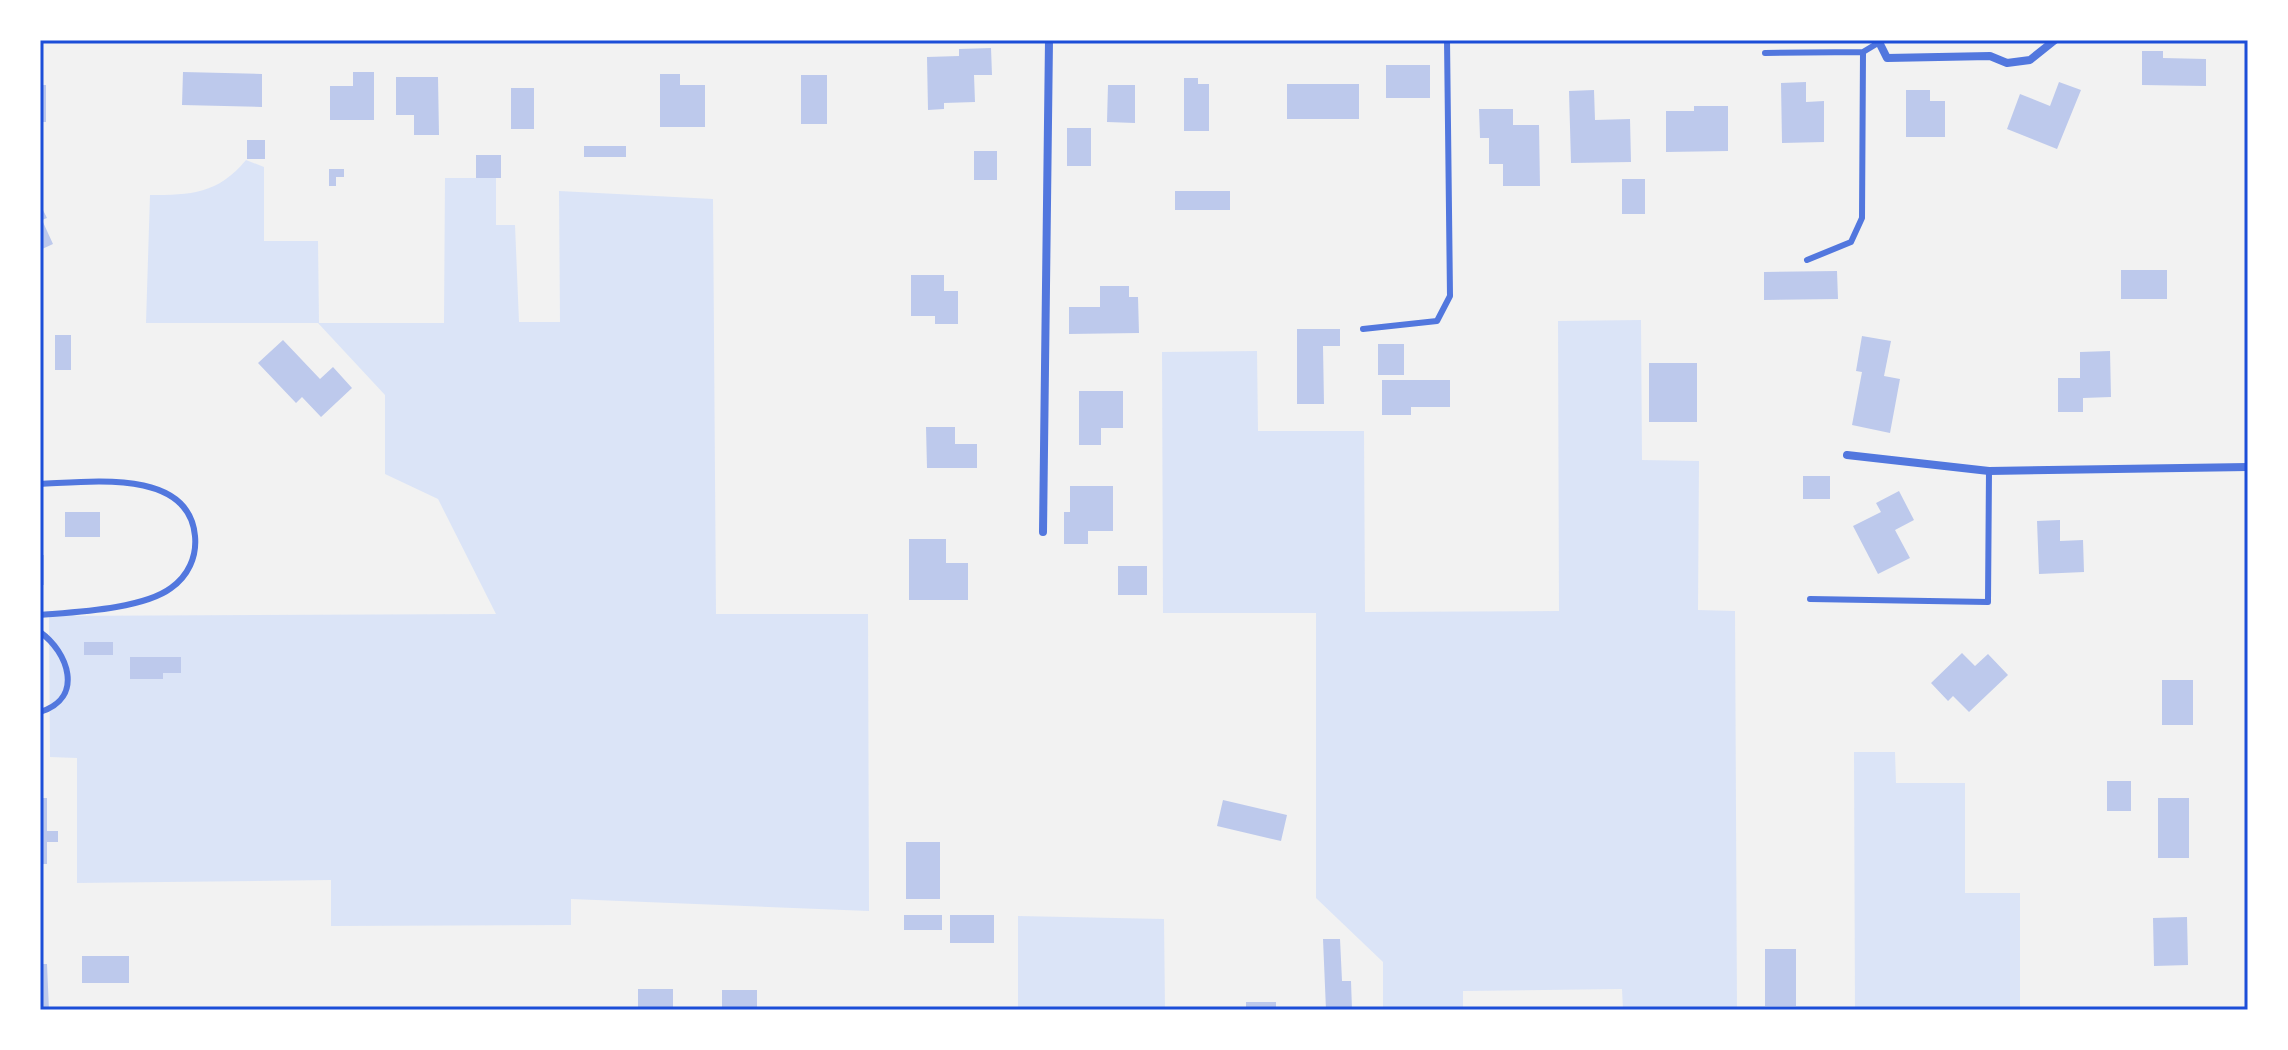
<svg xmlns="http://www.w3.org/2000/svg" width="2288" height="1050" font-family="'Fira Sans',sans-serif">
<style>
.green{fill:#dbe4f7}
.building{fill:#bdc9ec}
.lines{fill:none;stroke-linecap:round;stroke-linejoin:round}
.service{stroke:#5277de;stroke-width:6}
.minor{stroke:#5277de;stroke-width:8}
.neatline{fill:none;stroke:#1d4ed8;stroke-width:3}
</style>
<rect width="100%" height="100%" fill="#f2f2f2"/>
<!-- green -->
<path class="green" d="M246,160L264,167V241H318L319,323H444L445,178H496V225H515L519,322H560L559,191L713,199L716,614H868L869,911L571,899V925L331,926V880L77,883V758L50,757L49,616L496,614L438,499L385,474V395L318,323H146L150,195C191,195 218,194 246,160Z
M1641,320L1642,460L1699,461L1698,610L1735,611L1737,1010H1623L1622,989L1463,991V1010H1383V962L1316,898V613H1163L1162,352L1257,351L1258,431H1364L1365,612L1559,611L1558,321Z
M1854,752H1895L1896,783H1965V893H2020V1010H1855Z
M1018,916L1164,919L1165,1010H1018Z"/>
<!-- building -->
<path class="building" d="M991,48L992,75H974L975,102L944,103V109L928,110L927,57L959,56V49Z
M2142,51H2163V58L2206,59V86L2142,85Z
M1386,65H1430V98H1386Z
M183,72L262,74V107L182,105Z
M353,72H374V120H330V86H353Z
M660,74H680V85H705V127H660Z
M801,75H827V124H801Z
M396,77H438L439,135H414V115H396Z
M1184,78H1198V84H1209V131H1184Z
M1806,82V102L1824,101V142L1782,143L1781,83Z
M2059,82L2081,90L2057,149L2007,129L2020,94L2050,106Z
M1287,84H1359V119H1287Z
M40,85H46V122H40Z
M1108,85H1135V123L1107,122Z
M511,88H534V129H511Z
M1594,90L1595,120L1630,119L1631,162L1571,163L1569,91Z
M1906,90H1930V101H1945V137H1906Z
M1694,106H1728V151L1666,152V111H1694Z
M1479,109H1513V125H1539L1540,186H1503V164H1489V138H1480Z
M1067,128H1091V166H1067Z
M247,140H265V159H247Z
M584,146H626V157H584Z
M974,151H997V180H974Z
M476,155H501V178H476Z
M329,169H344V177H336V186H329Z
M1622,179H1645V214H1622Z
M1175,191H1230V210H1175Z
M40,204L47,218L42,220L53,244L40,250Z
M2121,270H2167V299H2121Z
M1837,271L1838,299L1764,300V272Z
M911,275H944V291H958V324H935V316H911Z
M1100,286H1129V297H1138L1139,333L1069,334V307H1100Z
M1297,329H1340V346H1323L1324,404H1297Z
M55,335H71V370H55Z
M1862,336L1891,341L1884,376L1900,379L1890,433L1852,425L1862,372L1856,371Z
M283,340L320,379L333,367L352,388L321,417L302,397L296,403L258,363Z
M1378,344H1404V375H1378Z
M2110,351L2111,397L2083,398V412H2058V378H2080V352Z
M1649,363H1697V422H1649Z
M1382,380H1450V407H1411V415H1382Z
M1079,391H1123V428H1101V445H1079Z
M926,427H955V444H977V468H927Z
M1803,476H1830V499H1803Z
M1070,486H1113V531H1088V544H1064V512H1070Z
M1899,491L1914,520L1895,530L1910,558L1878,574L1853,526L1881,512L1876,503Z
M65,512H100V537H65Z
M2060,520V541L2083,540L2084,572L2039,574L2037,521Z
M909,539H946V563H968V600H909Z
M40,555H44V585H40Z
M1118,566H1147V595H1118Z
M84,642H113V655H84Z
M1962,653L1975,666L1988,654L2008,675L1969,712L1953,696L1948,701L1931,683Z
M130,657H181V673H163V679H130Z
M2162,680H2193V725H2162Z
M2107,781H2131V811H2107Z
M40,798H47V831H58V842H47V864H40Z
M2158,798H2189V858H2158Z
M1223,800L1287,815L1281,841L1217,826Z
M906,842H940V899H906Z
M904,915H942V930H904Z
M950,915H994V943H950Z
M2187,917L2188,965L2154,966L2153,918Z
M1323,939H1340L1342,981H1351L1352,1010H1326Z
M1765,949H1796V1006H1765Z
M82,956H129V983H82Z
M40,964H47L49,1010H40Z
M638,989H673V1008H638Z
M722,990H757V1010H722Z
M1246,1002H1276V1010H1246Z"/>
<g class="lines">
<!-- service -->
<path class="service" d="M1765,53L1863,52
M1807,260L1851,242L1862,218L1863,52L1878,43
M1363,329L1437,321L1450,296L1447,40
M40,484C89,482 189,468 195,536C197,557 188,576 171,588C143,609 75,612 40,615
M1810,599L1988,602L1989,471
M40,632C68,652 85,698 40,712"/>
<!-- minor -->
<path class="minor" d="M1878,40L1887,58L1990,56L2007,63L2030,60L2055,40
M1847,455L1989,471L2248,467
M1043,532L1049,40"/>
</g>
<!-- border -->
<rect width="2288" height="1050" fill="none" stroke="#ffffff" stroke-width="84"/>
<rect x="42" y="42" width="2204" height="966" class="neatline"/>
</svg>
